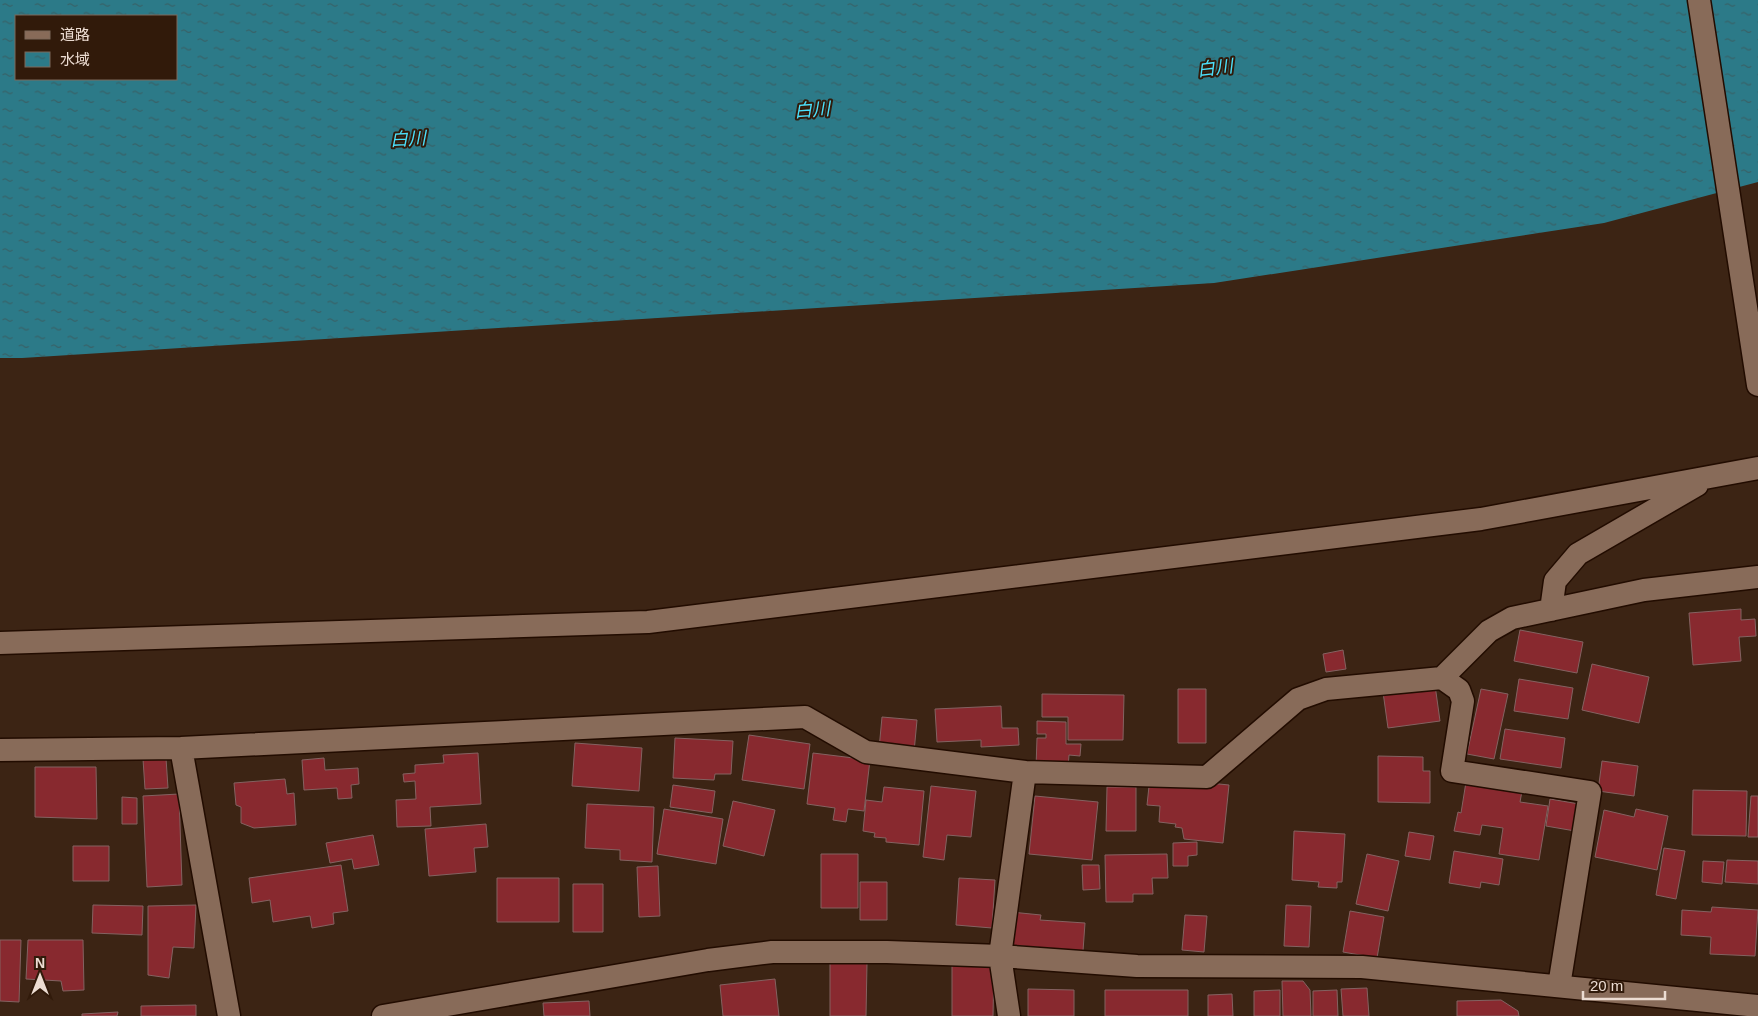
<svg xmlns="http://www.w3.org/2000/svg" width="1758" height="1016" font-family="Helvetica,'Noto Sans JP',sans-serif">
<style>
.water{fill:url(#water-ripples);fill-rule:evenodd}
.building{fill:#88292f;stroke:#846261}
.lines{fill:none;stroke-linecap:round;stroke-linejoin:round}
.street-casing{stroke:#220c00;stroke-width:25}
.street{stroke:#886b59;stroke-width:22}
.labels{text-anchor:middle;stroke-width:4;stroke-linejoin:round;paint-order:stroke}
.water-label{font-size:18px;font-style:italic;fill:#4ce0fb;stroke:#311a0a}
</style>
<defs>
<pattern id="water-ripples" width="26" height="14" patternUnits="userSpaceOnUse" patternTransform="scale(1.25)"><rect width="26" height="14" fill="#2c7a88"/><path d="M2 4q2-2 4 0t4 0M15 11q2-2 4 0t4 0" fill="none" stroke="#386167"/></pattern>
</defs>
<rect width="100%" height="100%" fill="#3c2414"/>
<!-- water -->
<path class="water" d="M0,0H1758V182L1604,223L1214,283L22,358H0ZM16,16H176V79H16Z"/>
<!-- building -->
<path class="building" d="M1741,609V620L1755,619L1756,636L1739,637L1741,661L1693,665L1689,613Z
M1520,630L1583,642L1577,673L1514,661Z
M1343,650L1346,669L1326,672L1323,654Z
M1592,664L1649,677L1639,723L1582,710Z
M1519,679L1573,688L1568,719L1514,711Z
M1435,685L1440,721L1388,728L1383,692Z
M1178,689H1206V743H1178Z
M1481,689L1508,694L1494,759L1467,754Z
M1042,694L1124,695L1123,740H1068V717H1042Z
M1001,706L1002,728H1018L1019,745L981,747V740L937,742L935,709Z
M882,717L917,720L914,752L879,749Z
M1037,721L1066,722V744H1081L1080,756L1069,755L1068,768H1036L1037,738H1046V734H1037Z
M1505,729L1565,738L1561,768L1500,759Z
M749,735L810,744L804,789L742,780Z
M675,738L733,741L731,774H715L714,780L673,778Z
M575,743L642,748L639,791L572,786Z
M478,753L481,804L430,807L431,826L397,827L396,800L416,799L415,781L404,782L403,774L415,773V765L444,763L443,755Z
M813,753L870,760L864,811L848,809L846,822L833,820L835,808L807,804Z
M1378,756L1423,757V771H1430V803L1378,802Z
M166,758L168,788L145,789L143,759Z
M324,758L325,770L358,768L359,784L351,785L352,798L338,799L337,788L304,790L302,760Z
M1602,761L1638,766L1634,796L1598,791Z
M35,767H96L97,819L35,817Z
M1150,777L1229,785L1223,843L1184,839L1182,828L1175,827L1176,824L1159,822L1160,806L1147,805Z
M285,779L287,794L294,793L296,825L254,828L241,823V807L236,805L234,783Z
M1466,782L1522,791L1520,802L1548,806L1539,860L1499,854L1503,828L1482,825L1480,835L1454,831L1458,812L1461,813Z
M673,785L715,791L712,813L670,807Z
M931,786L976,791L971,837L947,835L944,860L923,857Z
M884,787L924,791L919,845L886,842V838L874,837L875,833L863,831L866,800L882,802Z
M1107,787H1136V831H1106Z
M1693,790L1747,791L1746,836L1692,835Z
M179,794L182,885L147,887L143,796Z
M1035,796L1098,802L1092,860L1029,854Z
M1751,796H1758V837H1748Z
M122,797L137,798V824H122Z
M1550,799L1579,804L1575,831L1546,826Z
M733,801L775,810L764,856L723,846Z
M587,804L654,807L652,862L620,860V850L585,848Z
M664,809L723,819L716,864L657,854Z
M1636,809L1668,816L1657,870L1595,857L1604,810L1634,817Z
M486,824L488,847L474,848L476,872L429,876L425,829Z
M1294,831L1345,834L1342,882H1337V888L1318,887L1319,882L1292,880Z
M1409,832L1434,836L1430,860L1405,856Z
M373,835L379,865L354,869L352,859L330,863L326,843Z
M1197,842V855L1188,856V866H1173V843Z
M73,846H109V881H73Z
M1664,848L1685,851L1676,899L1656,895Z
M1454,851L1503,859L1499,885L1481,882L1480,888L1449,883Z
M821,854H858V908H821Z
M1167,854L1168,878H1152L1153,894H1133V902H1106L1105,855Z
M1367,854L1399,861L1388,911L1356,904Z
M1727,860L1758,861V884L1725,882Z
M1703,861L1724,862L1722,884L1702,882Z
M341,865L348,911L333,913L334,924L312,928L310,916L273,922L270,900L252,903L249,878Z
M1082,865H1099L1100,889L1083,890Z
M658,866L660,916L639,917L637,867Z
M497,878H559V922H497Z
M959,878L995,880L992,928L956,925Z
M860,882H887V920H860Z
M573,884H603V932H573Z
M93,905L143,906L142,935L92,933Z
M196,905L194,948L173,947L169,978L148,975V906Z
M1286,905L1311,906L1309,947L1284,946Z
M1712,907L1758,910L1755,956L1710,954L1711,937L1681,935L1682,910L1711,912Z
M1350,911L1384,917L1377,958L1343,952Z
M1011,912L1041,915L1040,920L1085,923L1083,951L1009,945Z
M1185,915L1207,916L1204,952L1182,950Z
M0,940H21L19,1002L0,1001Z
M28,940H83L84,990L63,991L61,981L26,979Z
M830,962L867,963L866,1016H830Z
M952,965H994L993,1016H952Z
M775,979L779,1016H723L720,985Z
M1282,981H1303L1310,990L1311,1016H1283Z
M1367,988L1369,1016H1343L1341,989Z
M1028,989L1074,990V1016H1028Z
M1105,990H1188V1016H1105Z
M1280,990V1016H1254V991Z
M1337,990L1338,1016H1313V991Z
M1232,994L1233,1016H1208V995Z
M1501,1000L1518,1011L1519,1016H1457V1001Z
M589,1001L590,1016H544L543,1003Z
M196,1005V1016H141V1006Z
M118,1012L117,1016H82V1014Z"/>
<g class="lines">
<defs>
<path id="street" d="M1699,0L1758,385
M1551,610L1555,581L1578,554L1697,485
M0,643L648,622L1481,519L1758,468
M1442,678L1459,690L1463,701L1452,771L1590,792L1559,986
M181,748L229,1016
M0,750L181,748L805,717L866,752L1025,772
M383,1016L708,960L772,952H887L1000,956L1137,966L1362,967L1758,1006
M1009,1016L1000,956L1025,772L1207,777L1298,699L1326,689L1442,678L1489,631L1512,618L1644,590L1758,577"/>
</defs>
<!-- street casing -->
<use href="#street" class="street-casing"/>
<!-- street -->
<use href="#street" class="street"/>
</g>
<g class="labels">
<!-- water labels -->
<g class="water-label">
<text transform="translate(1215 68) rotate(-7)" y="6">白川</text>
<text transform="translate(812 110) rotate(-4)" y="6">白川</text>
<text transform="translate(408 139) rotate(-3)" y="6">白川</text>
</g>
</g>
<!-- legend -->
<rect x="15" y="15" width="162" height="65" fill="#311a0a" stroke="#7c685a"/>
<rect x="25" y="31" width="25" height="8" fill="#886b59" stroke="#7c685a"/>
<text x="60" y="40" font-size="15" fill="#ecdcd2">道路</text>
<rect x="25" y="52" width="25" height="15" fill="url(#water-ripples)" stroke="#7c685a"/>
<text x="60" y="65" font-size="15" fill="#ecdcd2">水域</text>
<!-- north arrow -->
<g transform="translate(40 976)" stroke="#311a0a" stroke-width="4" paint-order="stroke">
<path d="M0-4L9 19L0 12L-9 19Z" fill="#ecdcd2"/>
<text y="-8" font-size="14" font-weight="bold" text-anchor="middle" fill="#ecdcd2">N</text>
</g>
<!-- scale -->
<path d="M1583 991v8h82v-8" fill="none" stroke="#ecdcd2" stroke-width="2.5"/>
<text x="1590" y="991" font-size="15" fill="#ecdcd2" stroke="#311a0a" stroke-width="4" paint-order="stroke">20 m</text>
</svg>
